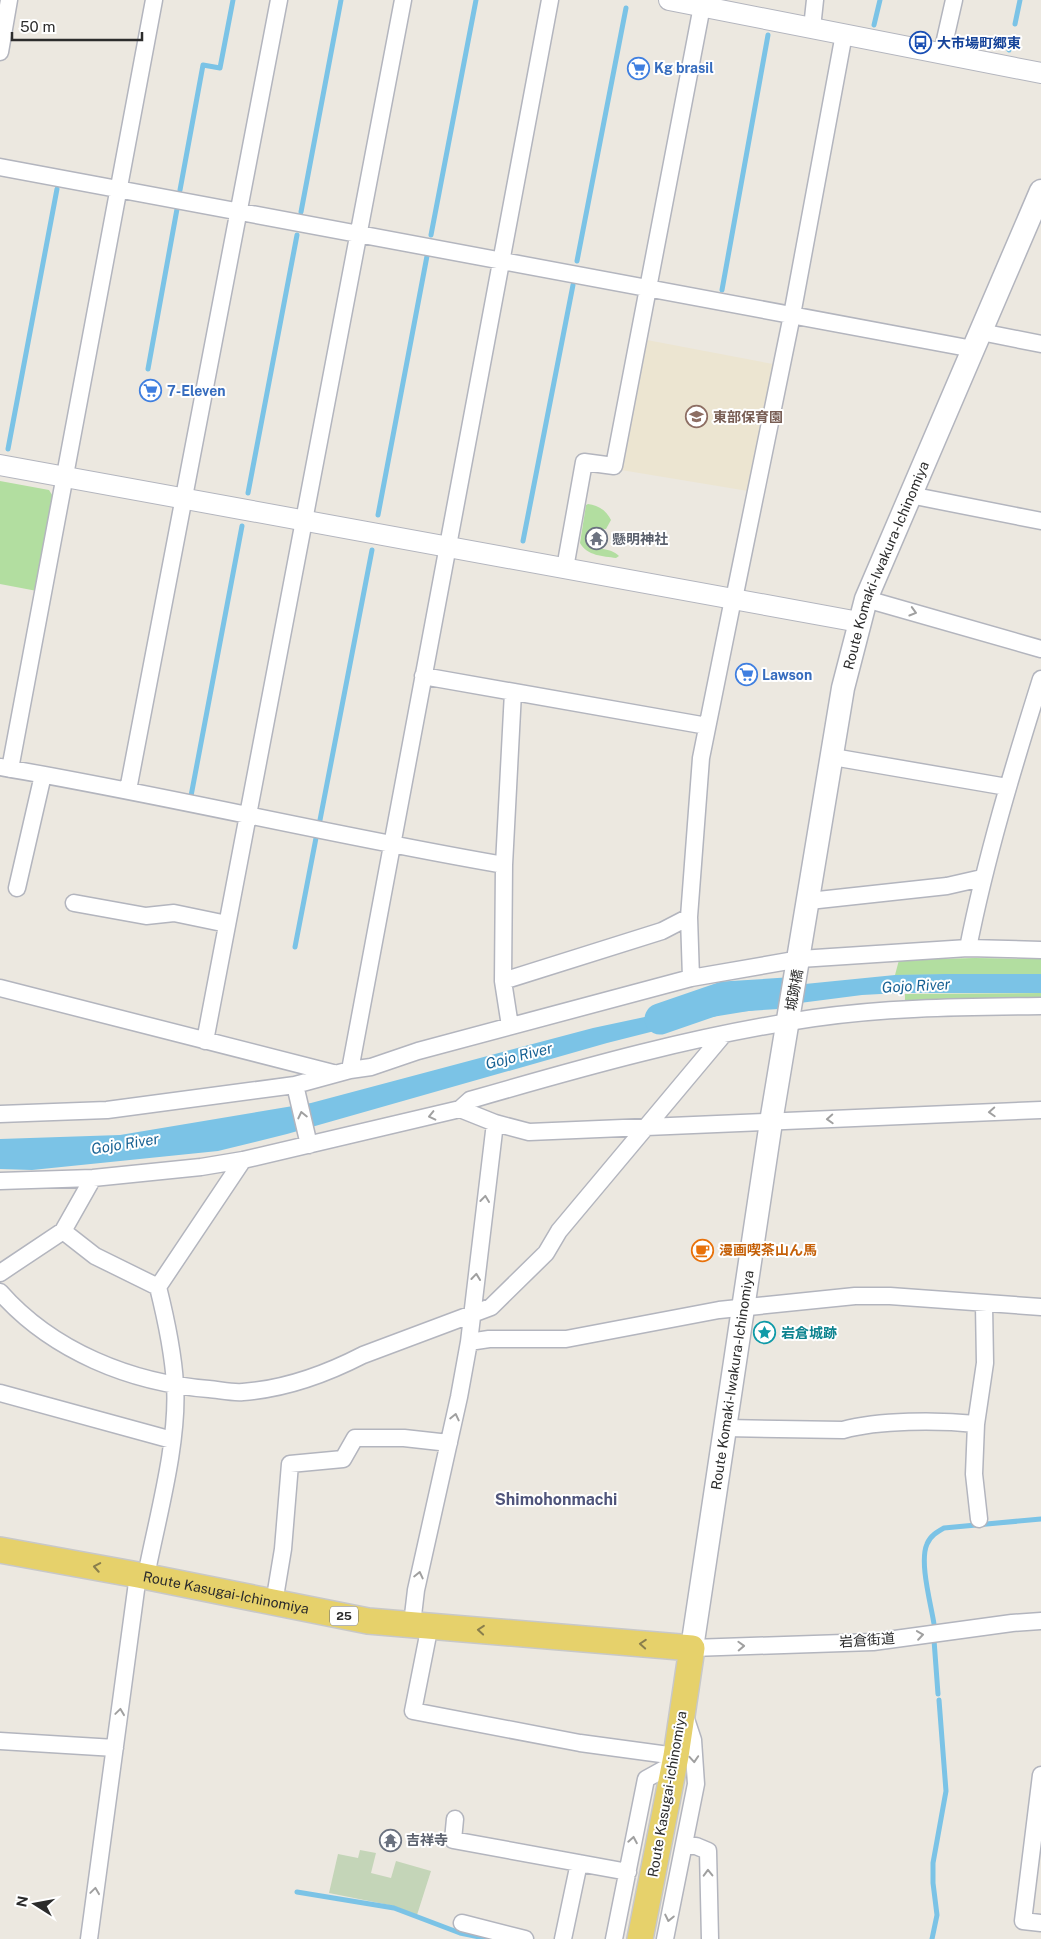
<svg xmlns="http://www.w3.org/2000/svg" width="1041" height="1939" font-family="'Public Sans','Noto Sans JP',sans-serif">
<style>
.education{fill:#ece5d1}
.green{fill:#b2dea0}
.cemetery{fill:#c4d5b8}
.water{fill:#7bc3e6}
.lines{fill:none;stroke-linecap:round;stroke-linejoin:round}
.stream{stroke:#7bc3e6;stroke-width:5}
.river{stroke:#7bc3e6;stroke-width:31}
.minor-casing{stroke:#b3b5be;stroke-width:19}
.tertiary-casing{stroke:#b3b5be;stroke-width:22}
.secondary-casing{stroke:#b3b5be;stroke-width:25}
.primary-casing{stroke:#c8c8c8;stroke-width:28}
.minor{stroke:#fff;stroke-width:16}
.tertiary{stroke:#fff;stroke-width:20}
.secondary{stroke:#fff;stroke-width:22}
.primary{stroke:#e6d16b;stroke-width:25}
.oneway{stroke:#a0a0a0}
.oneway2{stroke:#897e4c}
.labels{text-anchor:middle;stroke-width:4;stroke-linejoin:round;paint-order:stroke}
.shield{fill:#fff;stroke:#6b6b6b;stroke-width:1}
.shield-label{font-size:12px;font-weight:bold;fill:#2c2c2c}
.transit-label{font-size:14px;font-weight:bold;fill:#164399;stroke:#fff;text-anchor:start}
.shop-label{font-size:14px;font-weight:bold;fill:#366cbe;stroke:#fff;text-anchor:start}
.education-label{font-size:14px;font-weight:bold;fill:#785e54;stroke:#fff;text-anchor:start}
.worship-label{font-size:14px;font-weight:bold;fill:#5b616d;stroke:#fff;text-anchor:start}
.street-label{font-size:14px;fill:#2c2c2c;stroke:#fff}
.food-label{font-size:14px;font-weight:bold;fill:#c56008;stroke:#fff;text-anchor:start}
.culture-label{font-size:14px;font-weight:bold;fill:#0d838f;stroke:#fff;text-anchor:start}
.water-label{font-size:15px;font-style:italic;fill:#186294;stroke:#fff}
.quarter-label{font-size:16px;font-weight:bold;fill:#4f547a;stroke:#fff}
</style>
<rect width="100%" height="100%" fill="#ece8e0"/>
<!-- education -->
<path class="education" d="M647,340L773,364L748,491L621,470Z"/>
<!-- green -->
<path class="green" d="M0,481L49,490L54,498L37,591L0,584Z
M588,504C598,505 607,511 611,520L606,529L592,530L588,541C596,551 611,547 619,556L616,558C603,556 587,556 580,543L586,505Z
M975,958L1041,959V974L895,975L899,960Z
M1041,993V999L984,998L905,1002V994Z"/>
<!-- cemetery -->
<path class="cemetery" d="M360,1850L376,1853L371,1873L391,1878L396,1861L431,1871L417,1915L394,1906L329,1893L338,1854L358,1858Z"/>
<!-- water -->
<path class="water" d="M945,974H1041V993H899L862,995L792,1004L706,1018L607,1043L287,1134L218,1151L32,1170L0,1169V1139L120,1135L311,1103L593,1028L795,985L895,975Z"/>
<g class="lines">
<!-- stream -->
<path class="stream" d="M1015,24L1020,0
M874,25L880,0
M1009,50L1012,39
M180,190L203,65L220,68L233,0
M301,212L341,0
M431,235L476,0
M577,261L626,8
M722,290L768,35
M148,369L177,209
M8,449L57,189
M248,493L297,235
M378,515L427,256
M523,541L573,285
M191,796L242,526
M320,820L372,550
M295,947L316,838
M934,1624C931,1604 919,1562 927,1544C930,1536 937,1532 944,1528L1041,1519
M934,1640L938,1694
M297,1892L394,1908L460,1933L489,1939
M932,1939L937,1915L933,1883V1863L946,1791L939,1700"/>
<!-- river -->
<path class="river" d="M660,1019L724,997L786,993"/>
<defs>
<path id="minor" d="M812,28L815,0
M0,52L9,0
M942,53L954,0
M0,167L973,349
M981,332L1041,344
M910,495L1041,521
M565,568L584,462L614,466L702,6
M734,599L792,315L844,34
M866,599L1041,649
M423,676L707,726
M833,757L1007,787
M0,767C169,796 335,836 504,865L503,981L662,931L689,917
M10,769L154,0
M128,790L279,0
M504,865L513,692
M17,888L43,775
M809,901L947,886L982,878
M74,903L146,916L174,913L227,924
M968,948C986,857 1013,768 1041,679
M691,978L689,917L701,758L733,599
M503,981L510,1026
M0,988L333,1073
M205,1041L403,0
M350,1070L550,0
M295,1085L309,1145
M460,1109L470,1100C584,1067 697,1035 814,1018C889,1007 965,1007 1041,1006
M0,1114L107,1110L295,1085L350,1070L371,1067L418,1051L691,978L800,959L968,948L1041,950
M0,1181L93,1178L201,1167L243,1160L460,1109L495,1123L529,1132L1041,1110
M63,1231L95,1256L158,1287
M0,1273L63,1231L93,1178
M0,1292C52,1351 131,1383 209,1389C220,1390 232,1393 243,1392C284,1389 328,1373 363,1355L491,1307L546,1253L559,1231L724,1034
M469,1342L489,1339H566L719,1310L855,1296H890L1041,1307
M0,1393L172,1440
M725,1428L843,1430C879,1420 938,1420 976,1424
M979,1519L974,1474L976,1424L985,1363L984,1305
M146,1576C157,1519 179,1442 175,1384C173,1351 166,1319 158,1287L243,1160
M274,1603L283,1549L290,1464L343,1459L355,1438H404L449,1443
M412,1624L416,1590L459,1397L469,1342L495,1123
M430,1625L413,1711L580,1743L676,1756
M692,1648L873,1642L1012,1623L1041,1621
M0,1741L115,1748
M1041,1775L1023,1921L1041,1923
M455,1819L453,1840L628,1872
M684,1846H696L708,1851L710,1939
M462,1923L525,1939
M89,1939L138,1575
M563,1939L579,1863
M614,1939L646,1779L675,1763
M665,1939L696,1784L693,1740L685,1716"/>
<path id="tertiary" d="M669,0L1041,73
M0,465L859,622"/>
<g id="secondary">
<path id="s1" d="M692,1648L771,1122L843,688L866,599L1041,191"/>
</g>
<g id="primary">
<path id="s2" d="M0,1550L138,1575L368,1621L692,1648L676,1756L640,1939"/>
</g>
</defs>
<!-- minor casing -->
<use href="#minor" class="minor-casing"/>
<!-- tertiary casing -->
<use href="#tertiary" class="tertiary-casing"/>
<!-- secondary casing -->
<use href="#secondary" class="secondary-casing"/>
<!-- primary casing -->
<use href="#primary" class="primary-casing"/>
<!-- minor -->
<use href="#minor" class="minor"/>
<!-- tertiary -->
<use href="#tertiary" class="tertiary"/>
<!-- secondary -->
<use href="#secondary" class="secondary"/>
<!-- primary -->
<use href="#primary" class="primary"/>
</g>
<!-- one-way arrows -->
<defs><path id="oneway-chevron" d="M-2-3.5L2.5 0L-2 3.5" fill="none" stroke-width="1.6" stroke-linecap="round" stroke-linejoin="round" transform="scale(1.25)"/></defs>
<g class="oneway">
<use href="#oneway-chevron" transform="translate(913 612) rotate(16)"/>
<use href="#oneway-chevron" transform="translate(992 1112) rotate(177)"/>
<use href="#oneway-chevron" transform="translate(302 1115) rotate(-103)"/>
<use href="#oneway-chevron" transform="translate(432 1116) rotate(167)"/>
<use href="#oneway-chevron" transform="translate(830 1119) rotate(177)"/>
<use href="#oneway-chevron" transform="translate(485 1199) rotate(-83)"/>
<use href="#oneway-chevron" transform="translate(476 1277) rotate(-84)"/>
<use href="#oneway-chevron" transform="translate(455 1417) rotate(-77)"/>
<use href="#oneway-chevron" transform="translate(419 1575) rotate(-77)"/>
<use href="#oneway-chevron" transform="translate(920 1635) rotate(-8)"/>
<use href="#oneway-chevron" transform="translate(741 1646) rotate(-2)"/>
<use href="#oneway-chevron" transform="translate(120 1712) rotate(-82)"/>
<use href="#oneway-chevron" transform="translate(694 1759) rotate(86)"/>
<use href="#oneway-chevron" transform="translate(633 1840) rotate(-80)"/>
<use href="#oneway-chevron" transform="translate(708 1873) rotate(-91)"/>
<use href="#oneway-chevron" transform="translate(95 1891) rotate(-82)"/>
<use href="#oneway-chevron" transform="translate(669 1918) rotate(102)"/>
</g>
<g class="oneway2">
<use href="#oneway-chevron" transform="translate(97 1567) rotate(-170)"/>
<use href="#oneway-chevron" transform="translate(481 1630) rotate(-175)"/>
<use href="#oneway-chevron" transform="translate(643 1644) rotate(-176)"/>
</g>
<!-- icons -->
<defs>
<symbol id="bus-ring" viewBox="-11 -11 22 22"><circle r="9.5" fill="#fff" stroke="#1a4fb4" stroke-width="1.5"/><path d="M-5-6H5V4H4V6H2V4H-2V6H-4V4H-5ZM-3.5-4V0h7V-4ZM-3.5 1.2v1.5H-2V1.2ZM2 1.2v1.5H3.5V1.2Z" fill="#1a4fb4"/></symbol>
<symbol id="supermarket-ring" viewBox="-11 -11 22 22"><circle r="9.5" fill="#fff" stroke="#3f7fe0" stroke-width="1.5"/><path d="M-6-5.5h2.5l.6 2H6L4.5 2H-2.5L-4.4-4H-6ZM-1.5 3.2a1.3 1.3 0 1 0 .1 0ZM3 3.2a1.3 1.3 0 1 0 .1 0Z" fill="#3f7fe0"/></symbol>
<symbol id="school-ring" viewBox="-11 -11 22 22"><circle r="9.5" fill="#fff" stroke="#8d6e63" stroke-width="1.5"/><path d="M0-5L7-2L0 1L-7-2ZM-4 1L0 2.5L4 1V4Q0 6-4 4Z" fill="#8d6e63"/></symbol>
<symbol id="temple-ring" viewBox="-11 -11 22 22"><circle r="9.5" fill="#fff" stroke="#6b7280" stroke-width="1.5"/><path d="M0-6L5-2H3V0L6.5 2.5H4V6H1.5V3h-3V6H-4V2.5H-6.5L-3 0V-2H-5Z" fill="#6b7280"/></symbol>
<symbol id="cafe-ring" viewBox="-11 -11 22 22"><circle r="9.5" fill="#fff" stroke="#e8710a" stroke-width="1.5"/><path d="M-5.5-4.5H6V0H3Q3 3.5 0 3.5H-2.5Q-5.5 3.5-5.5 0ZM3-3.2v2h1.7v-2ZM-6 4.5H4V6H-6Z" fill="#e8710a"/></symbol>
<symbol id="sight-ring" viewBox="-11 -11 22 22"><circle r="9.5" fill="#fff" stroke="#0f9aa8" stroke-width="1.5"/><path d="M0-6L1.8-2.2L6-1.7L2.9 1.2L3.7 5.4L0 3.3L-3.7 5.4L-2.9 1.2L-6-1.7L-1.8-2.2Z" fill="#0f9aa8"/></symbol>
</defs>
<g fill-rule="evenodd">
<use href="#bus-ring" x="908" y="30" width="25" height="25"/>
<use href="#supermarket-ring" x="626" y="56" width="25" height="25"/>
<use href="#supermarket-ring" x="138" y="378" width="25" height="25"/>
<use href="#school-ring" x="684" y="404" width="25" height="25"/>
<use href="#temple-ring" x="584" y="526" width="25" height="25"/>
<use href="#supermarket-ring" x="734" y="662" width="25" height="25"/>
<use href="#cafe-ring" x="690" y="1238" width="25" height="25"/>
<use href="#sight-ring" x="752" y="1320" width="25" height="25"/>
<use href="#temple-ring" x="378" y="1828" width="25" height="25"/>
</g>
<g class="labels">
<!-- shield labels -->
<rect class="shield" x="330" y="1606.5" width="28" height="19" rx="4"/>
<g class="shield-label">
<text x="344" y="1620">25</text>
</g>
<!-- transit labels -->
<g class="transit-label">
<text x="937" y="48">大市場町郷東</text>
</g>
<!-- shop labels -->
<g class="shop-label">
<text x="654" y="73">Kg brasil</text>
<text x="167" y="396">7-Eleven</text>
<text x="762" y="680">Lawson</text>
</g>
<!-- education labels -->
<g class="education-label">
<text x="713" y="422">東部保育園</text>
</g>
<!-- worship labels -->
<g class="worship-label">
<text x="612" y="544">懸明神社</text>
<text x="406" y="1845">吉祥寺</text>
</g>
<!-- street labels -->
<g class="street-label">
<text dy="5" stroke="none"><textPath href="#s1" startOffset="1102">Route Komaki-Iwakura-Ichinomiya</textPath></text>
<text transform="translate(794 990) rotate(-80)" y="5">城跡橋</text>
<text dy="5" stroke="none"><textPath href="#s1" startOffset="271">Route Komaki-Iwakura-Ichinomiya</textPath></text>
<text dy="5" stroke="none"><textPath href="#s2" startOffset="230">Route Kasugai-Ichinomiya</textPath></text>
<text transform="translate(867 1640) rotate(-4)" y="5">岩倉街道</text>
<text transform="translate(667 1794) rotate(-80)" y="5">Route Kasugai-ichinomiya</text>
</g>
<!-- food labels -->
<g class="food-label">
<text x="719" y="1255">漫画喫茶山ん馬</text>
</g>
<!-- culture labels -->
<g class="culture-label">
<text x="781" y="1338">岩倉城跡</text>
</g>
<!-- water labels -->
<g class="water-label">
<text transform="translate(916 986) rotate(-3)" y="5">Gojo River</text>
<text transform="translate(519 1056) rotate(-14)" y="5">Gojo River</text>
<text transform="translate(125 1144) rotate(-9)" y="5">Gojo River</text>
</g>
<!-- quarter labels -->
<g class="quarter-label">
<text x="556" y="1505">Shimohonmachi</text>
</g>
</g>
<!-- north arrow -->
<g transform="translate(35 1904) rotate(281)" stroke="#ffffff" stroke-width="4" paint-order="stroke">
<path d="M0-4L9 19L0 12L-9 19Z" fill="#2c2c2c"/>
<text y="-8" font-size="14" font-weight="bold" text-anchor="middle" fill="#2c2c2c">N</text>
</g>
<!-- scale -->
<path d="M12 32v8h130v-8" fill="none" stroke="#2c2c2c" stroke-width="2.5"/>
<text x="20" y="32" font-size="15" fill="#2c2c2c" stroke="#ffffff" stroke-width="4" paint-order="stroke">50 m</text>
</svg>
